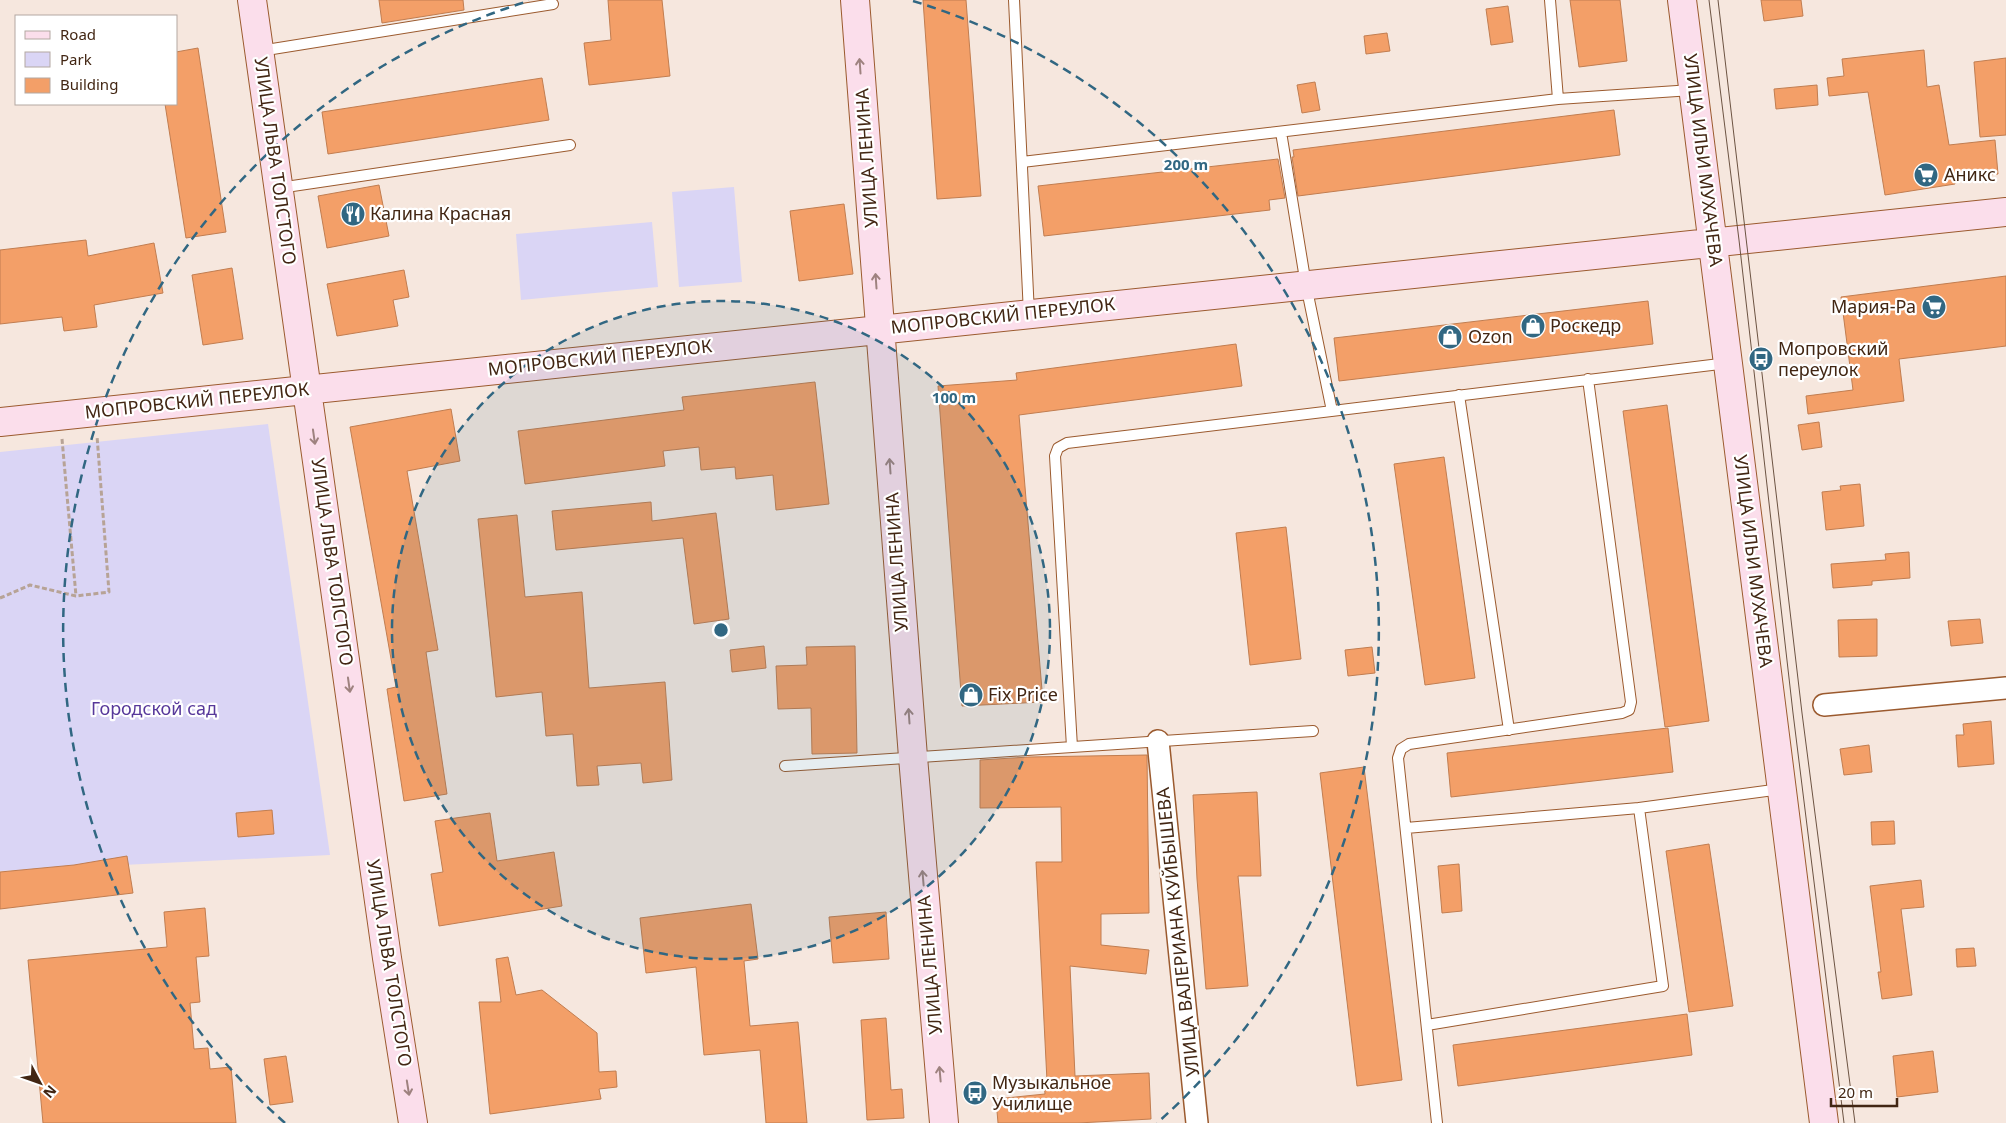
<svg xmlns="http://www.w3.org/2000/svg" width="2006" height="1123" font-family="'Noto Sans',sans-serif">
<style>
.green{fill:#dad5f5}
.building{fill:#f39f68;stroke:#c17d50}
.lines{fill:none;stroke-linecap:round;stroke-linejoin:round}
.lane-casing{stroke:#9b5a2e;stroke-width:12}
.street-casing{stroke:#9b5a2e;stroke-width:24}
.secondary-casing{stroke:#9b5a2e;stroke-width:30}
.path{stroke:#b7a396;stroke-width:3;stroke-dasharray:5 2.5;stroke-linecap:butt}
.lane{stroke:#fff;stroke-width:10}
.street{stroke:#fff;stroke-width:21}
.secondary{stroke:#fbdeeb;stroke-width:28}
.tram{stroke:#6c5342;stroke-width:1}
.oneway{stroke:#9e827f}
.ring{fill:none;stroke:#316782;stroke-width:2.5;stroke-dasharray:9 6}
.labels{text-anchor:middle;stroke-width:4.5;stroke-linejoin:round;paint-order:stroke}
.street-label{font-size:18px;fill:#422613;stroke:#fff}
.poi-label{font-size:18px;fill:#422613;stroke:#fff;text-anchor:start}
.park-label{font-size:18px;fill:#57389a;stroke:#fff}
.centre{fill:#316782;stroke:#fff;stroke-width:2.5}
.ring-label{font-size:15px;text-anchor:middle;font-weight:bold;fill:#316782;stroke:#fff;stroke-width:4.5;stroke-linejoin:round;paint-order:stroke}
</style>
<rect width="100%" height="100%" fill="#f6e7de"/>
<!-- green -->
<path class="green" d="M734,187L742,282L679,287L672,192Z
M652,222L658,287L521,300L516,234Z
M268,424L330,855L0,871V452Z"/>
<!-- building -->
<path class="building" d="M379,0H463L464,10L382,23Z
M608,0H662L670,76L589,85L584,43L611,40Z
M923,0H966L981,196L937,199Z
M1570,0H1620L1627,61L1579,67Z
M1761,0H1801L1803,16L1764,21Z
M1508,6L1513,42L1491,45L1486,9Z
M1387,33L1390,51L1366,54L1364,36Z
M198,48L226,232L186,238L165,104H176V52Z
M1924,50L1927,87L1939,85L1949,145L1995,140L1998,174L1954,179L1955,184L1885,195L1868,92L1829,96L1827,78L1844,76L1842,59Z
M2006,58V135L1980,137L1974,62Z
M542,78L549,120L328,154L322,112Z
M1315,82L1320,110L1302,113L1297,85Z
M1817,85L1818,105L1776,109L1774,89Z
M1614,110L1620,155L1298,196L1292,157H1294L1293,150Z
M1278,159L1285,198L1269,200L1270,210L1044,236L1038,186Z
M379,185L389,236L327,248L318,196Z
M844,204L853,274L799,281L790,211Z
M86,240L88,256L154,243L163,293L94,305L97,327L64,331L62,317L0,324V250Z
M232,268L243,339L203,345L192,275Z
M404,270L409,297L393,300L398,326L337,336L327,284Z
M2006,276V346L1899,359L1904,401L1808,414L1806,396L1853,390L1841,297Z
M1648,301L1653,344L1339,381L1334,338Z
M1236,344L1242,386L1019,415L1043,702L962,706L938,386L1017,380L1016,373Z
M815,382L829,504L776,510L773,475L736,479L735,467L701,470L699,447L663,451L665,466L525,484L518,431L684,410L682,397Z
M1667,405L1709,721L1665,727L1623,411Z
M451,409L460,461L407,471L438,650L426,652L447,794L404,801L387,689L396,687L350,427Z
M1819,422L1822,447L1802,450L1798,425Z
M1444,457L1475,678L1425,685L1394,464Z
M1860,484L1864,526L1826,530L1822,492L1841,490L1840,486Z
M651,502L652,521L716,513L729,619L694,624L683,538L556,550L552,511Z
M517,515L525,597L582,592L589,688L665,682L672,780L643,783L641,763L597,766L599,785L577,786L573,734L546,736L542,692L496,697L478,519Z
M1286,527L1301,659L1250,665L1236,533Z
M1909,552L1910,578L1872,581V585L1833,588L1831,564L1886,560L1885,554Z
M1877,619V656L1839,657L1838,620Z
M1980,619L1983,643L1951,646L1948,621Z
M764,646L766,668L732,672L730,650Z
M855,646L857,753L812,754L811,708L778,709L776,666L807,665L806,647Z
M1372,647L1375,673L1348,676L1345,650Z
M1991,721L1994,764L1958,767L1956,735H1964L1963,724Z
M1668,728L1673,772L1451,797L1447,753Z
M1869,745L1872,772L1844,775L1840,749Z
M1147,755L1149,913L1101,914V945L1149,950L1146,974L1070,966L1075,1076L1149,1073L1151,1119L1078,1123H998L996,1099L1045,1094L1044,1081H1047L1036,862H1062L1061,807L980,808V760L1029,757Z
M1364,767L1402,1080L1357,1086L1320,773Z
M1257,792L1261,876H1238L1248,986L1206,989L1197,879L1193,795Z
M272,810L274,834L238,837L236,813Z
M490,813L497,861L554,852L562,906L439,926L431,874L443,872L435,821Z
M1894,821L1895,844L1872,845L1871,822Z
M1709,844L1733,1006L1689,1012L1666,851Z
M127,856L133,893L0,909V872L74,865Z
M1459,864L1462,911L1442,913L1438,866Z
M1921,880L1924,907L1901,909L1912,995L1882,999L1878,972H1881L1870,886Z
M751,904L758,959L744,961L750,1026L798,1022L807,1123H766L760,1050L704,1055L696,967L646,973L640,918Z
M205,908L209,956L196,957L200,1002L190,1003L194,1049L208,1048L210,1069L231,1067L236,1123H43L28,960L167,947L164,912Z
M886,912L889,959L833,963L829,917Z
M1974,948L1976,966L1957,967L1956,949Z
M508,957L516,995L542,990L597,1033L599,1072L616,1071L617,1087L599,1089L601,1099L490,1114L479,1002H501L496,959Z
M1687,1014L1692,1055L1458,1086L1453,1045Z
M886,1018L891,1090L902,1089L904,1118L867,1120L861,1020Z
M1933,1051L1938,1092L1897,1097L1893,1056Z
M286,1056L293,1102L270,1105L264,1059Z"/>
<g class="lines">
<defs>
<path id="lane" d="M1014,0L1029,314
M1550,0L1558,99
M260,51L553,4
M1281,132L1306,285L1332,411
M1022,162L1558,99L1692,90
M279,188L570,145
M1459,395L1509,730
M1072,747L1055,456L1058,448L1067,443L1728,363
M785,766L1313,731
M1406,828L1639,808L1781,789
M1427,1025L1663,986L1639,808
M1437,1123L1398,758L1401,749L1409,744L1622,713L1629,710L1631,702L1588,379"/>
<path id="street" d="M1824,705L2006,688
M1158,741L1197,1123"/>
<path id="secondary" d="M252,0L387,958L413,1123
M855,0L913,757L944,1123
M1682,0L1824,1123
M0,422L2006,212"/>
</defs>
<!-- lane casing -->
<use href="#lane" class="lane-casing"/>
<!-- street casing -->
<use href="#street" class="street-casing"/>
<!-- secondary casing -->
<use href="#secondary" class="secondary-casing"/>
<!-- path -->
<path class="path" d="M62,439L76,596
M0,598L30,585L76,596L109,592L97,436"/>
<!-- lane -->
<use href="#lane" class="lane"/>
<!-- street -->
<use href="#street" class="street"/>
<!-- secondary -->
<use href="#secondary" class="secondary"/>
<!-- tram -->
<path class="tram" d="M1709,0L1739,240L1793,713L1844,1123
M1718,0L1802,713L1855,1123"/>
</g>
<!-- one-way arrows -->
<defs><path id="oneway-shaft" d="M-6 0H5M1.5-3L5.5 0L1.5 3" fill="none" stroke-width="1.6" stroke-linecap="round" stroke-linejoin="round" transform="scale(1.25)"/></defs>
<g class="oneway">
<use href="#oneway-shaft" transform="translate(860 66) rotate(-94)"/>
<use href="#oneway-shaft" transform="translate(876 281) rotate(-94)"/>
<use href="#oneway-shaft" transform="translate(314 437) rotate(82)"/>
<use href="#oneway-shaft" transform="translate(890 466) rotate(-94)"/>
<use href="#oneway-shaft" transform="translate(349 685) rotate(82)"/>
<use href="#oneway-shaft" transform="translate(909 716) rotate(-94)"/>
<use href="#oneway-shaft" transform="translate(923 878) rotate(-95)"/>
<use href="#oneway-shaft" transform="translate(940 1074) rotate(-95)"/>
<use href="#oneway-shaft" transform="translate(408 1088) rotate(81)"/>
</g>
<!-- distance rings -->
<circle cx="721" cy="630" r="329" fill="#316782" fill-opacity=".12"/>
<g class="ring">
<circle cx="721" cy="630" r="329"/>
<path d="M285 1123A658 658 0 0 1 529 1M913 1A658 658 0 0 1 1157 1123"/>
</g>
<!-- icons -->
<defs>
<symbol id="supermarket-disc" viewBox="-11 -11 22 22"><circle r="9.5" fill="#316782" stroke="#fff"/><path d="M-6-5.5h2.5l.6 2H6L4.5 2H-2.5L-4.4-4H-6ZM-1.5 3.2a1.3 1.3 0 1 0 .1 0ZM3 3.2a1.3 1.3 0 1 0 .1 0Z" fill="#fff"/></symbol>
<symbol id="restaurant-disc" viewBox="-11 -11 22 22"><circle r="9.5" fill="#316782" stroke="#fff"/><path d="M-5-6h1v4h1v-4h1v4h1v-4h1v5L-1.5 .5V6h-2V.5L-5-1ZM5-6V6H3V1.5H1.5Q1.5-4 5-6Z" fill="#fff"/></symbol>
<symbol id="shop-disc" viewBox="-11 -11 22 22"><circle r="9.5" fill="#316782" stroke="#fff"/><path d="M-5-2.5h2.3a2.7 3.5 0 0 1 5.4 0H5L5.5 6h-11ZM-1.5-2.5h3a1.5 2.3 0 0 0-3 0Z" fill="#fff"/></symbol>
<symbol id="bus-disc" viewBox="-11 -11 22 22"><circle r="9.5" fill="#316782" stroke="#fff"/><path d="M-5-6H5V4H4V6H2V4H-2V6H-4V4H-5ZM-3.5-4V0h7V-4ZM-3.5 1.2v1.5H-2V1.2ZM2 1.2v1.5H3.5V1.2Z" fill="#fff"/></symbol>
</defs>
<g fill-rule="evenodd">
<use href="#supermarket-disc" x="1912" y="161" width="28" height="28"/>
<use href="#restaurant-disc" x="339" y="200" width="28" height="28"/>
<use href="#supermarket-disc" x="1920" y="293" width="28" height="28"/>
<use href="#shop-disc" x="1519" y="312" width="28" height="28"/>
<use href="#shop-disc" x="1436" y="323" width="28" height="28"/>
<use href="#bus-disc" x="1747" y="345" width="28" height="28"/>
<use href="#shop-disc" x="957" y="681" width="28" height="28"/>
<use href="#bus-disc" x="961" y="1079" width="28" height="28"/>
</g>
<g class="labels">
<!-- street labels -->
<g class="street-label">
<text transform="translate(867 158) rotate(-94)" y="6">УЛИЦА ЛЕНИНА</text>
<text transform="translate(1703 160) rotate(83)" y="6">УЛИЦА ИЛЬИ МУХАЧЕВА</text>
<text transform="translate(275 161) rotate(82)" y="6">УЛИЦА ЛЬВА ТОЛСТОГО</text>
<text transform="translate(1003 316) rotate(-6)" y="6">МОПРОВСКИЙ ПЕРЕУЛОК</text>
<text transform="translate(600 358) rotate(-6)" y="6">МОПРОВСКИЙ ПЕРЕУЛОК</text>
<text transform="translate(197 401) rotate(-6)" y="6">МОПРОВСКИЙ ПЕРЕУЛОК</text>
<text transform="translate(1753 561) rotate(83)" y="6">УЛИЦА ИЛЬИ МУХАЧЕВА</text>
<text transform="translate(332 562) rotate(82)" y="6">УЛИЦА ЛЬВА ТОЛСТОГО</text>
<text transform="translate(897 562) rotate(-94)" y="6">УЛИЦА ЛЕНИНА</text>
<text transform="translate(1178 932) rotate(-96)" y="6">УЛИЦА ВАЛЕРИАНА КУЙБЫШЕВА</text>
<text transform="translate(389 963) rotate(81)" y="6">УЛИЦА ЛЬВА ТОЛСТОГО</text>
<text transform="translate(930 965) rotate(-95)" y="6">УЛИЦА ЛЕНИНА</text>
</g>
<!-- poi labels -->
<g class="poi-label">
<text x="1944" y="181">Аникс</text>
<text x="370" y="220">Калина Красная</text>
<text x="1916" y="313" text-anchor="end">Мария-Ра</text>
<text x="1550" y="332">Роскедр</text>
<text x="1468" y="343">Ozon</text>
<text x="1778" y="355">Мопровский<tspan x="1778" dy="21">переулок</tspan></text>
<text x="988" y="701">Fix Price</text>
<text x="992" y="1089">Музыкальное<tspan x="992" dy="21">Училище</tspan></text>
</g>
<!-- park labels -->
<g class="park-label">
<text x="154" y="715">Городской сад</text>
</g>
</g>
<circle cx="721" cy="630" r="8" class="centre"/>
<g class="ring-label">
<text x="1186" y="170">200 m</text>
<text x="954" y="403">100 m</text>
</g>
<!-- legend -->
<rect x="15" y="15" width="162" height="90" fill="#ffffff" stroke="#b3a8a1"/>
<rect x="25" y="31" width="25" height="8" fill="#fbdeeb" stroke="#b3a8a1"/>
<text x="60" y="40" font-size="15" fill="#422613">Road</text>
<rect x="25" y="52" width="25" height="15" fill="#dad5f5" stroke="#b3a8a1"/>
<text x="60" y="65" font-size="15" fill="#422613">Park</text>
<rect x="25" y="78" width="25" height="15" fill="#f39f68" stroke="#b3a8a1"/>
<text x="60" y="90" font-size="15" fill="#422613">Building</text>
<!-- north arrow -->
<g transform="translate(40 1083) rotate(131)" stroke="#ffffff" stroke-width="4" paint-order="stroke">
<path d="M0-4L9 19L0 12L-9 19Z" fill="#422613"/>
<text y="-8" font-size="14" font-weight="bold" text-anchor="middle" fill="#422613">N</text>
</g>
<!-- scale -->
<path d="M1831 1098v8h66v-8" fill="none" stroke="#422613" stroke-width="2.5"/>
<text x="1838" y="1098" font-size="15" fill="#422613" stroke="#ffffff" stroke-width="4" paint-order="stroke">20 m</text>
</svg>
